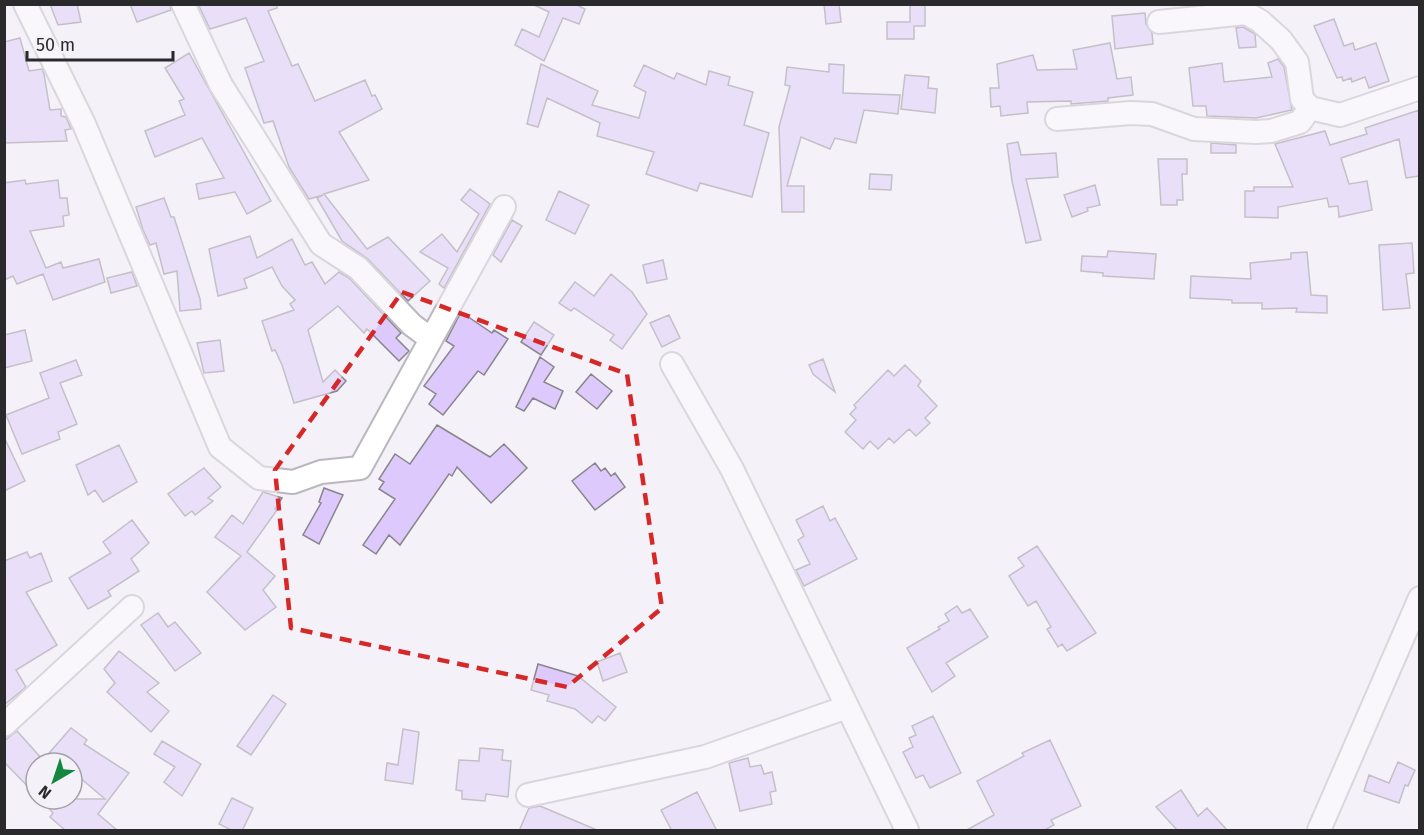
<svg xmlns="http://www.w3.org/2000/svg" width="1424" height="835" font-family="'Fira Sans',sans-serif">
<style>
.building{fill:#ddc9fb;stroke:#88868c;stroke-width:1.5}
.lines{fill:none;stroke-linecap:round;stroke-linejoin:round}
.minor-casing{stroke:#bab7be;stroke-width:26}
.minor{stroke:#fff;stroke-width:22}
.marked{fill:none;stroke:#d62828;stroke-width:4.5;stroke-dasharray:12 8;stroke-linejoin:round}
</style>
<rect width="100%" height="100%" fill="#f4f1f8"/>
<!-- building -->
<path class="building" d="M50,4H77L81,22L58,25Z
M130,4H170L171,10L137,22Z
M198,4H277V8L268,11L292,66L298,64L315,101L365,80L372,96L375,95L382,109L339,132L369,180L324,194L367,249L388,237L430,281L408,301L368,259L342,241L317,198L323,195L309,199L289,167L273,121L264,123L245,68L264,61L246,18L210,29Z
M532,4H575L585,9L579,24L563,18L544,61L515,45L522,29L539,37L549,12Z
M824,4H839L841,22L826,24Z
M910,4H925V26H914V39H887V22H910Z
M1145,13L1146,24L1152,33L1153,44L1115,49L1112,16Z
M1334,19L1344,46L1353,43L1355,50L1376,43L1389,81L1369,88L1365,77L1352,82L1351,78L1343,81L1342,77L1337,78L1314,26Z
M1243,27L1255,34L1256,47L1239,48L1236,28Z
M20,38L29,71L42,69L44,74L50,110L61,109V116L66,117L71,129L65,130L67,141L4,143V42Z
M1110,43L1117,79L1131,77L1133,95L1108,98V101L1071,104V101L1027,102L1028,113L1001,116L1000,106L991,107L990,88H999L997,64L1033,55L1037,70L1077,69L1073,50Z
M189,53L271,201L247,214L235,192L199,199L196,184L224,178L202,138L155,157L145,131L185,115L179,101L184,99L165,68Z
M1278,59L1284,67L1292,110L1256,118L1207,116L1206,106H1193L1189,68L1222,63L1224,82L1272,77L1268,63Z
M541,64L598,91L592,105L639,118L646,92L634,86L644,65L674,79L677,73L706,85L709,71L730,77L728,85L753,92L744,125L769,133L752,197L700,183L697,191L646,174L654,152L597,136L600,123L547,98L538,127L527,124Z
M829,64L844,65L843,93L900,95L898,114L864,110L856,143L835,138L830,149L801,137L787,186H804V212H782L779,127L790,86L785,85L787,67L829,72Z
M905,75L929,77L928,88L937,89L935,113L901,109Z
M1419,110V176L1406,178L1399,139L1341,158L1349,184L1367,181L1372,210L1339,217L1338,206L1329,207L1327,198L1278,207V218L1245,217V191H1254V187H1293L1275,144L1325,131L1330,145L1367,134L1365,128Z
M1018,142L1021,155L1056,153L1058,177L1026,179L1041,240L1026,243L1012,181L1007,144Z
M1211,143L1236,145V153H1211Z
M1158,159H1187V174H1182L1183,200H1177V205H1161Z
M870,174L892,175L891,190L869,189Z
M25,180L26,184L58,180L60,198H67L69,215L63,216L64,226L30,231L46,268L61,262L63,268L99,259L105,282L53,300L43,274L17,284L13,276L4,280V183Z
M1095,185L1100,205L1087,208L1088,211L1072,217L1064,195Z
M470,189L490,204L444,288L439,284L448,268L420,252L442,234L457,252L479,214L461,200Z
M559,191L589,205L575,234L546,220Z
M164,198L171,217H174L200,299L201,309L180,311L177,271L164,274L156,243L150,245L143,230L136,207Z
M512,220L522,226L501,262L493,255Z
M250,236L257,258L292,239L305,265L312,262L325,284L339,272L349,278L401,333L396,338L409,351L399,361L367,329L364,333L338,306L308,330L323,382L335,370L346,381L337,391L294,403L282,365L275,350L272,351L262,321L294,310L290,304L295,300L282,286L272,267L244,279L247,288L218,296L209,249Z
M1412,243L1414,273L1406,274L1410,308L1383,310L1379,245Z
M1108,251L1156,254L1154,279L1103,276V273L1081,271L1082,256L1107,257Z
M1307,252L1311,295L1327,296V313L1296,312L1297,308L1262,309V303H1232V300L1190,298L1191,276L1251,279L1250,263L1291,259V253Z
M663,260L667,279L647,283L643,265Z
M132,272L137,286L111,293L107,278Z
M611,274L632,292L647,314L622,349L610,340L614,335L574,308L571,311L559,303L575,282L594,296Z
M461,312L492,333L494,330L508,339L484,375L478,371L443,415L429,404L436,394L424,386L454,346L446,341Z
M669,315L680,338L662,347L650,323Z
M534,322L554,335L541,355L521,342Z
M25,330L32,361L4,368V335Z
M220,340L224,371L204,373L197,343Z
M540,357L554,367L544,382L563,391L555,409L533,398L524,411L516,407Z
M823,359L835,392L813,374L809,365Z
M76,360L82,375L60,383L77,424L58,432L60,439L22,454L6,415L49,398L40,373Z
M905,365L921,381L918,386L937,406L925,418L930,423L916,436L909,429L894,443L889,438L878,449L870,441L863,449L845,432L856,420L850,414L856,408L854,405L888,370L894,376Z
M591,374L612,391L597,409L576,392Z
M437,425L490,457L504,444L527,468L491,503L457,467L452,476L449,474L400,545L389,535L376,554L363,545L395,499L379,489L384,482L379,479L395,454L410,464Z
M4,437L25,481L4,491Z
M119,445L137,482L103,502L95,490L88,495L76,465Z
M595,463L601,471L605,468L611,476L615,473L625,487L595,510L572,481Z
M204,468L221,487L208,498L213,501L195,515L192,511L185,516L168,494Z
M324,488L343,495L319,544L303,535L321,503L319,502Z
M263,492L282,498L275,509L277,510L247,552L275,576L263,590L276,607L245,630L207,592L241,556L215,537L232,515L243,524Z
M823,506L830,521L835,518L857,559L804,586L796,570L810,564L798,540L804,536L796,520Z
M132,520L149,543L131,559L139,571L108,591L111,596L88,609L69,578L111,553L103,542Z
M1037,546L1096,633L1067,651L1062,644L1058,647L1047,629L1051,627L1036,601L1028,606L1009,576L1024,566L1018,558Z
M27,552L30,558L41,553L52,581L26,592L57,645L16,670L26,687L4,705V561Z
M957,606L962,613L970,609L988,637L946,663L955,676L932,692L907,648L940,629L938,627L949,621L945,614Z
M158,613L168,627L175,622L201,653L175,671L141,625Z
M119,651L159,683L147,692L169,711L151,732L107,692L115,683L104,669Z
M620,653L627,672L603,681L597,662Z
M538,664L578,676L616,707L605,721L598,716L592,723L575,709L547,701L549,695L531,690Z
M273,695L286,704L251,755L237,746Z
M933,716L961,773L930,788L923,775L916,778L903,752L913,747L909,738L916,735L912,726Z
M71,728L87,740L84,744L129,773L98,814L118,831H66L50,817L53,813L40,799H105L72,771V763H36V795L4,762V741L17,731L43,760Z
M403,729L419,732L413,784L385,780L387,763L398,765Z
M1050,740L1081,806L1051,820L1054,825L1043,831H965L994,815L977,781L1024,756L1022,753Z
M162,741L201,764L182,796L164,782L175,767L154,754Z
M480,748L503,750L502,760L511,761L508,797L486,794L485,801L462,799V791L456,790L459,760L479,761Z
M748,758L750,767L761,765L764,774L772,772L776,791L770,792L772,804L740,811L729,763Z
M1398,762L1415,770L1408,786L1405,785L1399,803L1364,791L1369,775L1389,783Z
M1181,790L1198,816L1207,808L1228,831H1178L1156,807Z
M697,792L717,831H672L661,810Z
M232,798L253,808L242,831H233L219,824Z
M540,806L597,830V831H519L529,808Z"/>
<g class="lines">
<defs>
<path id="minor" d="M25,4L84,124L220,447L259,478L293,482L321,472L360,468L504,207
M183,4L221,85L321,244L358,268L412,325L431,339
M1159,22L1246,13L1260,21L1281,40L1297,62L1302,99L1310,108L1340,115L1420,88
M1057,119L1131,113L1152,114L1194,129L1256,132L1271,131L1300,122L1310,108
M672,364L732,469L907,830
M4,725L132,607
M528,795L705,757L847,707
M1319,830L1420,598"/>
</defs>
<!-- minor casing -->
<use href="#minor" class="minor-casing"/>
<!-- minor -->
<use href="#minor" class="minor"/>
</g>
<!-- marked area -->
<path d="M0 0H1424V835H0ZM402,292L627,374L662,608L567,687L291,628L275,470Z" fill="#f4f1f8" fill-opacity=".55" fill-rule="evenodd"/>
<path class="marked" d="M402,292L627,374L662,608L567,687L291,628L275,470Z"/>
<!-- border -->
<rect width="1424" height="835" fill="none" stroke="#2a292b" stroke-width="12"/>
<!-- north arrow -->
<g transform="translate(54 781) rotate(219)"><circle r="28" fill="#f4f1f8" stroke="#a3a1a6" stroke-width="1.5"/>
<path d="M0-4.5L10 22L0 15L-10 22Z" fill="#138740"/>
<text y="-9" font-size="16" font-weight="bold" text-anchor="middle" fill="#2a292b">N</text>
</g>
<!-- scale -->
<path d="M27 51v9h146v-9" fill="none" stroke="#2a292b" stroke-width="3"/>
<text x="36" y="51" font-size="18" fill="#2a292b" stroke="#f4f1f8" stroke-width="4.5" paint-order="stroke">50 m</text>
</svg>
